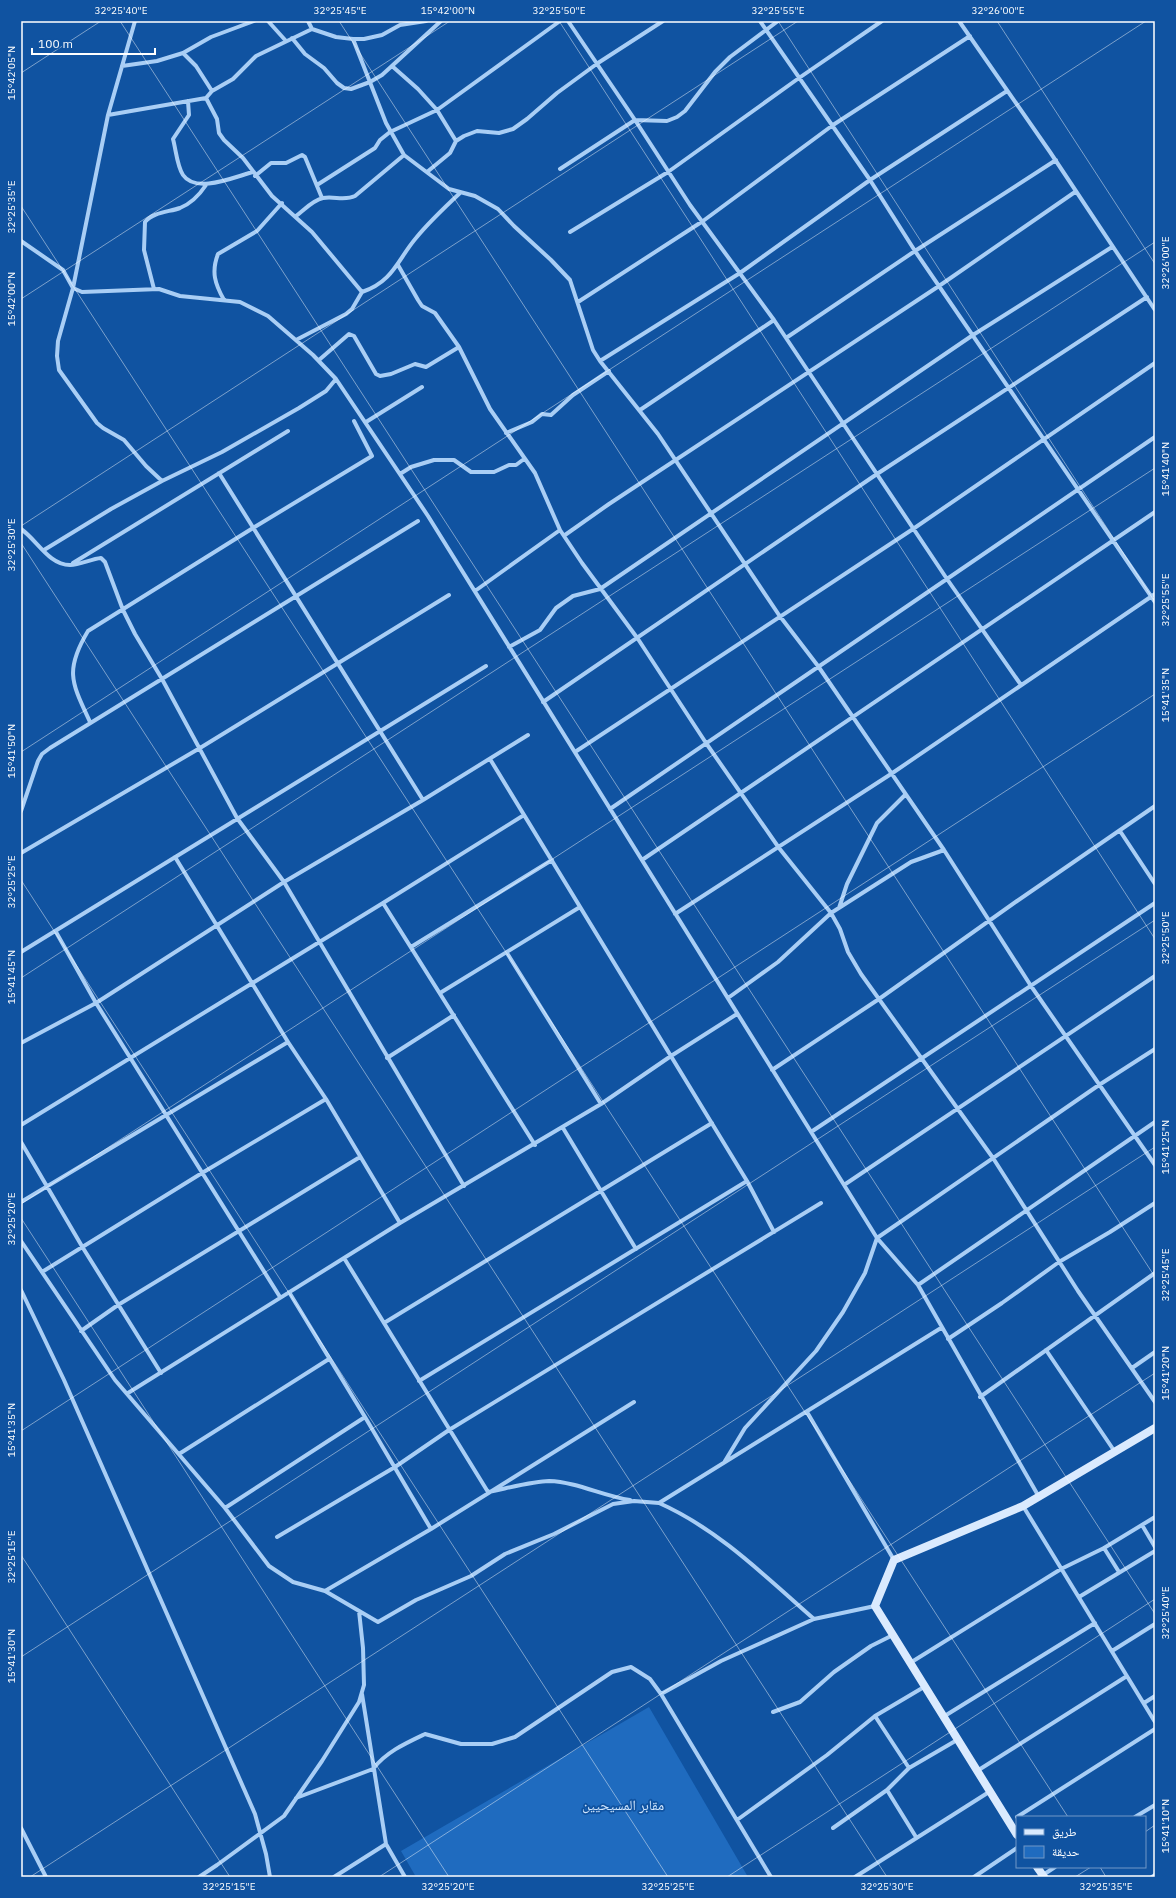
<svg xmlns="http://www.w3.org/2000/svg" width="1176" height="1898" font-family="'IBM Plex Sans','Noto Naskh Arabic',sans-serif">
<style>
.green{fill:#1f6bbf}
.lines{fill:none;stroke-linecap:round;stroke-linejoin:round}
.street{stroke:#a9cef5;stroke-width:4}
.secondary{stroke:#daeafe;stroke-width:8}
.ticks{fill:none;stroke:#fff;stroke-width:1;stroke-opacity:0.45}
.labels{text-anchor:middle;stroke-width:3.5;stroke-linejoin:round;paint-order:stroke}
.park-label{font-size:14px;fill:#d2e7fe;stroke:#1053a1}
.neatline{fill:none;stroke:#fff;stroke-width:1.5}
.ticks-label{font-size:10px;text-anchor:middle;fill:#fff}
</style>
<rect width="100%" height="100%" fill="#1053a1"/>
<!-- green -->
<path class="green" d="M649,1707L748,1877H416L401,1851Z"/>
<g class="lines">
<!-- street -->
<path class="street" d="M135,21L108,115L73,288L58,341L57,356L59,370L97,423L103,428L124,440L146,466L162,481
M268,21L286,41
M308,21L312,29
M568,21L635,120L690,205L774,320L947,579L1021,685
M760,21L870,180L915,251L1155,602
M959,21L1050,152L1155,310
M292,38L305,54L324,68L337,83L344,88L351,89L370,82L382,75L441,21
M353,39H364L382,35L400,25L426,21
M183,53L211,37L254,21
M122,66L157,61L183,53L196,66L212,91L206,98L217,119L219,133L224,140L243,158L272,196L312,232L362,292C393,282 398,259 416,238C429,222 445,207 460,193
M392,66L418,89L437,110L456,141
M212,91L233,79L256,56L312,29L336,37L353,39L386,123L404,155L449,189L475,196L498,209L514,226L551,260L570,280L593,350L600,361L658,434L779,615L818,666L944,850L1031,986L1155,1165
M188,101L189,115L173,139C176,150 177,166 183,175C196,194 234,177 253,172
M108,115L206,98
M560,169L635,120L667,121L677,117L685,111L715,72L730,57L778,21
M427,172L450,153L456,141L464,136L477,131L499,133L513,129L527,119L557,93L598,63L663,21
M255,176L271,163H286L302,155L305,157L322,198
M317,185L375,148L380,140L390,132L437,110L560,21
M296,216C304,210 313,200 323,198C334,196 345,201 355,196L404,155
M570,232L668,172L799,78L882,21
M21,241L63,270L73,288L82,292L159,289L180,296L240,302L268,316L313,355L336,379L428,516L877,1238L918,1285L1039,1497
M398,265L418,300L422,306L435,313L459,347L490,409L535,473L560,530L582,563L638,639L706,743L779,848L831,913L840,929L848,952L861,974L993,1158L1078,1291L1155,1402
M154,289L144,250L145,222C153,212 169,212 180,208C190,204 200,194 206,185
M224,300C215,284 211,272 218,254L257,231L282,203
M578,302L703,221L833,125L970,36
M786,338L915,251L1056,160
M296,340L346,314L352,309L362,292
M319,360L349,334L354,336L376,374L380,376L391,374L415,364L426,367L459,347
M600,361L740,273L870,180L1007,91
M640,410L774,320
M366,422L422,387
M506,433L532,422L542,414L551,415L573,395L609,371
M219,473L423,800
M400,474L411,467L434,460H454L471,472H494L509,465H516L524,459
M21,529C37,540 49,565 70,565C80,565 91,559 101,558L105,562L123,610L135,634L162,679L237,818L284,882L464,1186
M565,535L609,504L939,286L1075,192
M44,550L111,509L162,481L222,452L299,408L326,391L336,379
M73,563L288,431
M475,591L560,530
M509,647L540,630L556,608L573,596L600,589L973,335L1112,247
M543,702L877,474L1147,297
M90,722C72,683 64,671 88,631L253,528L372,456L354,421
M575,752L913,529L1155,363
M490,759L747,1181L774,1232
M610,809L1155,437
M21,811L38,761L42,754L50,748L418,521
M1120,831L1155,884
M21,853L200,748L449,595
M175,857L288,1042L326,1099L400,1223
M642,860L1155,512
M383,903L535,1145
M839,908L847,884L877,823L905,795
M675,914L891,774L1155,594
M56,932L96,1003L280,1297
M411,947L552,860
M21,952L486,666
M507,953L601,1104
M440,993L580,907
M728,998L778,962L831,913L911,862L944,850
M21,1043L96,1003L284,882L423,800L528,735
M387,1058L454,1015
M772,1070L879,999L1017,901L1155,806
M21,1125L383,903L524,815
M563,1128L636,1249
M811,1132L1155,903
M21,1142L83,1248L161,1373
M844,1185L1155,976
M21,1202L288,1042
M21,1241L115,1380L225,1508L269,1566L293,1582L325,1591L378,1622L416,1600L471,1576L505,1554L554,1534L613,1504L634,1501L659,1503L941,1328
M344,1258L488,1492C504,1489 534,1481 549,1481C577,1482 603,1496 630,1500
M42,1272L202,1173L326,1099
M918,1285L1155,1122
M21,1290L64,1380L255,1814L266,1854L270,1877
M289,1292L365,1417L431,1529
M384,1323L712,1123
M81,1331L118,1305L360,1157
M948,1339L1002,1303L1059,1262L1110,1232L1155,1203
M1046,1350L1115,1452
M1132,1368L1155,1352
M419,1381L747,1181
M128,1393L400,1223L601,1104L671,1056L737,1014
M980,1397L1155,1273
M807,1412L894,1560
M179,1454L329,1359
M725,1461L745,1428L816,1351L843,1312L865,1273L877,1238L1099,1085L1155,1049
M659,1503C718,1529 766,1577 814,1619
M1023,1506L1155,1722
M225,1508L365,1417
M1142,1525L1155,1547
M277,1537L395,1467L449,1430L821,1203
M1104,1548L1119,1572
M325,1591L431,1529L634,1402
M1079,1597L1155,1551
M1112,1651L1155,1624
M910,1663L1061,1569L1104,1548L1155,1517
M362,1694L386,1844L405,1877
M661,1694L771,1877
M1144,1703L1155,1696
M773,1712L800,1702L834,1672L871,1646L893,1635
M875,1716L909,1768
M943,1717L1095,1623
M977,1771L1127,1676
M887,1790L916,1837
M296,1798L373,1769C386,1752 406,1743 425,1734L461,1744H492L515,1737L612,1672L631,1667L650,1679L661,1694L721,1661L814,1619L875,1606
M1017,1817L1155,1729
M1135,1817L1155,1805
M737,1820L827,1755L875,1716L924,1687
M21,1828L46,1877
M833,1828L887,1790L909,1768L957,1740
M1043,1875L1055,1867
M199,1877L217,1865L284,1816L322,1761L359,1702L364,1685L363,1648L359,1611
M334,1877L386,1844
M855,1877L989,1792
M974,1877L1017,1848
M1152,1877L1155,1875"/>
<!-- secondary -->
<path class="secondary" d="M1017,1835L875,1606L894,1560L1023,1506L1155,1428
M1037,1867L1044,1877"/>
</g>
<!-- ticks -->
<path class="ticks" d="M120,21L1155,1614M339,21L1155,1277M559,21L1155,939M778,21L1155,602M997,21L1155,264M21,73L101,21M21,206L1068,1817M21,299L450,21M21,526L798,21M21,543L887,1877M21,752L1146,21M21,880L668,1877M21,978L1155,242M21,1204L1155,468M21,1218L449,1877M21,1431L1155,694M21,1555L230,1877M21,1657L1155,920M1145,1832L1155,1825M1100,1867L1106,1877M30,1877L1155,1147M379,1877L1155,1373M727,1877L1155,1599M1075,1877L1091,1867"/>
<g class="labels">
<!-- park labels -->
<g class="park-label">
<text x="623" y="1810">مقابر المسيحيين</text>
</g>
</g>
<!-- border -->
<rect width="1176" height="1898" fill="none" stroke="#1053a1" stroke-width="44"/>
<!-- legend -->
<rect x="1016" y="1816" width="130" height="52" fill="#1053a1" stroke="#7098c7"/>
<rect x="1024" y="1829" width="20" height="6" fill="#daeafe" stroke="#7098c7"/>
<text x="1052" y="1836" font-size="12" fill="#ffffff">طريق</text>
<rect x="1024" y="1846" width="20" height="12" fill="#1f6bbf" stroke="#7098c7"/>
<text x="1052" y="1856" font-size="12" fill="#ffffff">حديقة</text>
<!-- scale -->
<path d="M32 48v6h123v-6" fill="none" stroke="#ffffff" stroke-width="2"/>
<text x="38" y="48" font-size="12" fill="#ffffff" stroke="#1053a1" stroke-width="3" paint-order="stroke">100 m</text>
<rect x="22" y="22" width="1132" height="1854" class="neatline"/>
<g class="ticks-label">
<text x="121" y="14">32°25'40"E</text>
<text x="340" y="14">32°25'45"E</text>
<text x="448" y="14">15°42'00"N</text>
<text x="559" y="14">32°25'50"E</text>
<text x="778" y="14">32°25'55"E</text>
<text x="998" y="14">32°26'00"E</text>
<text transform="translate(11 73) rotate(-90)" y="4">15°42'05"N</text>
<text transform="translate(11 207) rotate(-90)" y="4">32°25'35"E</text>
<text transform="translate(1165 263) rotate(-90)" y="4">32°26'00"E</text>
<text transform="translate(11 299) rotate(-90)" y="4">15°42'00"N</text>
<text transform="translate(1165 469) rotate(-90)" y="4">15°41'40"N</text>
<text transform="translate(11 545) rotate(-90)" y="4">32°25'30"E</text>
<text transform="translate(1165 600) rotate(-90)" y="4">32°25'55"E</text>
<text transform="translate(1165 695) rotate(-90)" y="4">15°41'35"N</text>
<text transform="translate(11 751) rotate(-90)" y="4">15°41'50"N</text>
<text transform="translate(11 882) rotate(-90)" y="4">32°25'25"E</text>
<text transform="translate(1165 938) rotate(-90)" y="4">32°25'50"E</text>
<text transform="translate(11 977) rotate(-90)" y="4">15°41'45"N</text>
<text transform="translate(1165 1147) rotate(-90)" y="4">15°41'25"N</text>
<text transform="translate(11 1219) rotate(-90)" y="4">32°25'20"E</text>
<text transform="translate(1165 1275) rotate(-90)" y="4">32°25'45"E</text>
<text transform="translate(1165 1373) rotate(-90)" y="4">15°41'20"N</text>
<text transform="translate(11 1430) rotate(-90)" y="4">15°41'35"N</text>
<text transform="translate(11 1557) rotate(-90)" y="4">32°25'15"E</text>
<text transform="translate(1165 1613) rotate(-90)" y="4">32°25'40"E</text>
<text transform="translate(11 1656) rotate(-90)" y="4">15°41'30"N</text>
<text transform="translate(1165 1826) rotate(-90)" y="4">15°41'10"N</text>
<text x="229" y="1890">32°25'15"E</text>
<text x="448" y="1890">32°25'20"E</text>
<text x="668" y="1890">32°25'25"E</text>
<text x="887" y="1890">32°25'30"E</text>
<text x="1106" y="1890">32°25'35"E</text>
</g>
</svg>
